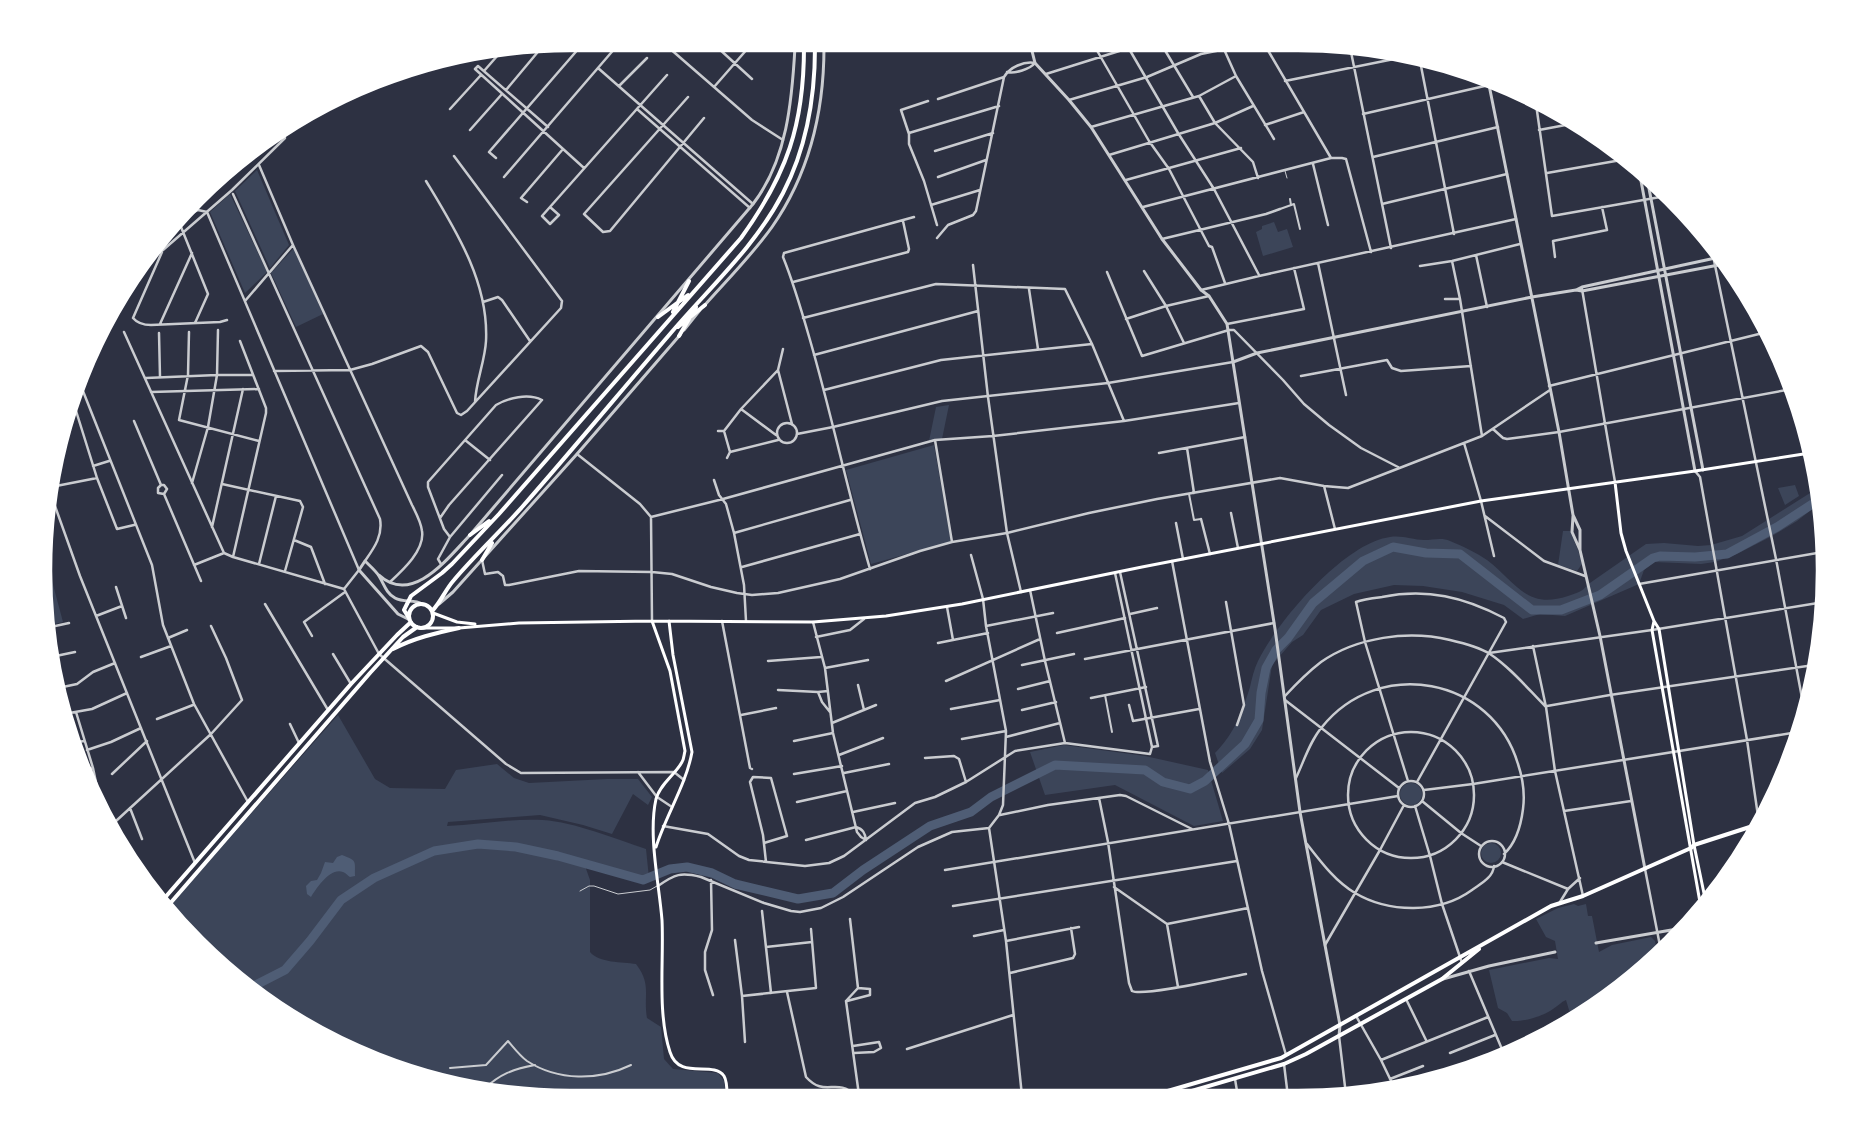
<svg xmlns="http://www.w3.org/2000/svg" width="1868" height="1141" font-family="Lora,serif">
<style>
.green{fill:#3c4559}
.water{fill:#4f5d75}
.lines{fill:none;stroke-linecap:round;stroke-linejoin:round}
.river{stroke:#4f5d75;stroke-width:9}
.service{stroke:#caccd0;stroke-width:1}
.pedestrian{stroke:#caccd0;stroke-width:2}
.minor{stroke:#caccd0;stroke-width:2.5}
.tertiary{stroke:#caccd0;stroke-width:3}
.secondary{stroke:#fff;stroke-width:3}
.primary{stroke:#fff;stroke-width:4}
.rim{fill:none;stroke:#fff;stroke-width:2.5}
</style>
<rect width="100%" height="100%" fill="#2d3142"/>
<!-- green -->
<path class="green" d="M257,170L289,245L270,268L235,191Z
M230,194L267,272L245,293L210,212Z
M1274,222L1278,232L1287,229L1293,247L1263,256L1256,232L1262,229V226Z
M294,248L323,314L296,327L271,273Z
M949,405L942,439L929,441L936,407Z
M934,445L951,542L871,564L846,470Z
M1795,485L1799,496L1785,505L1778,488Z
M1818,488L1821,504L1815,507L1797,521L1772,536L1737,554L1715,562L1701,564L1654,562L1644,570L1639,584L1565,616L1540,614L1523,619L1504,605L1462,592L1423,586L1394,585L1354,594L1321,610L1303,635L1292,642L1272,665L1262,730L1250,749L1222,773L1215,753C1234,734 1242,713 1250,687C1252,678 1254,669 1258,661C1277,622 1344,543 1390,537C1402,535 1413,540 1424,540C1433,540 1442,537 1450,541C1462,546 1477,553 1487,560C1516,582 1526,610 1568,596C1576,593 1583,592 1587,585L1646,544L1664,543L1698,546L1711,545L1742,536Z
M1563,531H1570L1578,550L1582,564L1577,571L1558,565Z
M44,551L63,622L46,626L43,570Z
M338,715L375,779L390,788L445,789L456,770L497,764L514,778L529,783L607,779H638L652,797L648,805L633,794L612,834L583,825L540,815L448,822L447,826C479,825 511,818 543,820C574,822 616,839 646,849L649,878L643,880L584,863L590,880V952C599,963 622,962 636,964C652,985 643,995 647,1018L661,1027L664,1059L673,1069L718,1073L724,1081L726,1095L502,1094L369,1058L249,990L197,944L168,908Z
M1064,745L1145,756L1208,770L1223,821L1194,826L1115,785L1045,795L1030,752Z
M1400 794a11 11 0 1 1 22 0a11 11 0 1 1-22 0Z
M1481 853a10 10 0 1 1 20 0a10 10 0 1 1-20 0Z
M1574,904L1578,906L1586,904L1588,916H1592L1599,952L1612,945L1651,937L1655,941L1658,955L1646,967L1574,1019L1569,1010L1566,1000C1561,1002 1558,1006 1553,1009C1544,1016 1523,1022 1512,1021L1507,1013L1498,1008L1489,970L1549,958L1558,959L1555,941L1546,937L1536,919L1558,908Z"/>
<!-- water -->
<path class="water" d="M342,855C357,861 355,860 355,876L350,877C348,876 346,873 343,872C330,867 316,889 311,897L307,894L306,886L311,881L317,880L321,873L325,862L333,863L337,857Z"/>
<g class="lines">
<!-- river -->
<path class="river" d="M248,989L285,970L310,941L341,900L374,878L434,851L478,844L516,847L558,856L643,880L670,869L687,867L712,873L735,884L798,899L833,893L863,870L930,826L971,812L991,797L1055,765L1145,770L1163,782L1190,789L1205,781L1245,744L1259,720L1261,693L1266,668L1276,650L1288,638L1313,603L1363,561L1393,547L1426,553L1460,554L1532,610H1561L1600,595L1653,558L1660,556L1695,557L1727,554L1777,527L1820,499"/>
<!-- service -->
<path class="service" d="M1285,171L1287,178
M580,891L589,886H594L618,894L650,890L657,886
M1502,1048L1532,1039V1041"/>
<!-- pedestrian -->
<path class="pedestrian" d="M1290,199L1291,205
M1280,209L1294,204L1300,229
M1189,494L1194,520L1201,519
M1105,695L1112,732
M450,1068L486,1065L508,1041C514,1048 520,1056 527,1061C558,1081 598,1081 631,1065
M484,1089C500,1074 513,1069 535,1065"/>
<!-- minor -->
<path class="minor" d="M668,47L752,120L783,140
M717,47L752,79
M1095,47L1149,141L1169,169L1209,246L1212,247L1225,283
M1128,47L1178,133L1214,189L1259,275
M1163,47L1193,97
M1223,47L1236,76L1274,139
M1266,47L1331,158
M1350,47L1391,248
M1420,61L1454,234
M598,68L753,204
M484,71L505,47
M1007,72C1015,74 1030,69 1035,63
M1046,74L1132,47
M1285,81L1404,57
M619,86L647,58
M714,87L749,47
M506,90L542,47
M1199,96L1215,123L1253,162L1258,178
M688,97L584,214L603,232L610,231L704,118
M938,99L1004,77
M1069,100L1147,77L1201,54L1236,47
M928,101L901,110L909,134V144L924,181L937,225
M1536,104L1552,216L1666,196
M450,109L481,75
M637,109L750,208
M1363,114L1489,85
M1265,125L1304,112
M548,127L478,66L475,69L584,168
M1091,127L1199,96L1236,76
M470,130L502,94
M1539,130L1571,124
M909,133L999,106
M935,151L993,133
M1109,155L1215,123L1253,106
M1373,157L1498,127
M496,158L489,152L580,47
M1313,164L1328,225
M259,165L293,245L412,505C416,513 421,522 422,531C425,550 403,570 390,582
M1547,173L1627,159
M504,177L616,47
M938,177L986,160
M1126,180L1241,148
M426,181C455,229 489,282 486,341C485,361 476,381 475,402
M233,194L380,519C383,536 374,548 365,561
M527,202L521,198L563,149
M1382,204L1507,174
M931,205L980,190
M550,207L559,215L550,224L542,216L667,75
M1143,207L1331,158H1342L1346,159L1371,252
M207,212L359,570L344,589
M183,218L198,210L207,212
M179,222L208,294L195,323
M937,238L948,225L973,215L976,211L1004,77C1010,67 1024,61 1035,63
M1162,239L1266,214L1280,209
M1711,246L1776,559L1805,714
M162,252L133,318C138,324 144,325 151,325L220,322L227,320
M1476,255L1487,307
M1555,257L1553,241L1607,230L1602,207
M145,259L163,250L232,190L285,138L283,131
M1452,261L1460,299L1482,436
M1318,263L1346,395
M973,265L988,397L1007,533L1021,592
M1420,266L1452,261L1520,244
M1144,271L1166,306L1184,343
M1107,272L1142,356L1229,330H1234L1283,380L1304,404L1329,425L1361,448L1398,467
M793,282L908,252L909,249L903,221
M1029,289L1038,349
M1582,289L1615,482
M1201,290L1259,276L1516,219
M1445,299H1460
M245,301L293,245
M483,302L498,297L502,300L530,341
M803,318L936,284L1065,289L1092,344L1124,421
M1126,319L1166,306L1209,296
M160,324L192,253
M1227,324L1304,309L1294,268
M124,332L224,553
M189,332L188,375L179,420L259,441
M159,333L160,377
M783,349L778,370L792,424
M814,355L978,311
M778,370L741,409L724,431L730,452L778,440
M274,371L350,370L372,364L421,346L428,352L457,413L461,415L467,411L561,308L562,301L454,156
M1301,376L1387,360L1392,368L1401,371L1471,366
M146,378L217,375H253
M79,381L152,565L163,625L194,704L248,802
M1549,386L1767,332
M76,389L81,387
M824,390L941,360L1092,344
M151,392L259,389
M72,398L97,478L117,529L134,525
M741,409L776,435
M134,421L161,485
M777 433a10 10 0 1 1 20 0a10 10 0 1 1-20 0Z
M1493,429L1503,438L1507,439L1559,432L1792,389
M718,431H724
M797,434L833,427L942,401L1108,383L1233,362
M465,440L490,460
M935,440L952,542
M1464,443L1481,501L1494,556
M1187,448L1194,493
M1159,453L1245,437
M577,454L640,504L651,517L652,621
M727,458L730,452
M93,466L109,461
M1695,471L1700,477L1747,740L1759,823
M714,480L719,495L726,504L734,533L744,585L746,621
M192,483L208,427L217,375L218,330
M222,484L300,501L303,507L285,571
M1324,486L1335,529
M51,487L97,478
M50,492L80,576L195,863
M164,494L167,489L164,485H161L158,488V493L164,494L201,581
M1231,513L1238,548
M1485,516L1544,561L1585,576
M651,517L723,499L935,440L993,436L1124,421L1239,403
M440,518L449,505L542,400C528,393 508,398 496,405L428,482V487L444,529L450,537L438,559L441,564
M1201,519L1210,554
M1176,523L1183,559
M212,527L243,389
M734,533L850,500
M450,537L502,475
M294,540L311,547L325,584
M224,553L233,557L344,589
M233,557L266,413V408L240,341
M482,560L485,574L498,572L503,576L505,585H509L579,571L652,572L672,574L711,587L737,593L752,595L778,593L840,579L920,551L952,542L1007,533L1089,513L1157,499L1280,478L1324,486L1348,488L1482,436L1550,390
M1172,561L1210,762L1229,824L1262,971L1286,1055
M259,564L276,496
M194,565L224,553
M742,567L860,534
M870,569C848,493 832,416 810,340C802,312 794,284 783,257L784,253L914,217
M1120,572L1158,746L1152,747
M1639,584L1823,552
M116,587L126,618
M344,589L379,654L506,764L521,773L674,772L684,780
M1030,590L1045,661L1065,743
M1226,602L1244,705L1237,725
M265,604L328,710
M947,607L953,640
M1130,614L1157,608
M96,616L122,606
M722,621L750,768L752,769
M813,622L825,668L833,733L857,832L861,837L866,840
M986,626L1053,613
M46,628L69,623
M1057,633L1125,618
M312,636L304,622L345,592
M816,637L850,630L864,619
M168,638L187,630
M938,643L988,633
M1533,646L1546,707L1555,771L1583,896
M1489,653L1652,630L1824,602
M333,654L351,684
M51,657L75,652
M141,657L171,646
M1085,659L1274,623
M768,661L821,657
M1022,665L1074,654
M825,668L868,660
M946,681L1040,639
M858,685L864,710
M58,688L77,684L93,672L115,663
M1018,689L1050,681
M778,690L818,692L828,691
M818,692L822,702L830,712
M1285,696C1296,684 1308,672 1321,662C1357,637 1408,630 1450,640C1463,643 1479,647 1490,654C1511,668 1528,689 1546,707
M1091,698L1146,687
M1285,700L1399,788
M1129,705L1133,721L1199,709
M1547,706L1610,695L1814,665
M951,709L1000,700
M1022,710L1056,702
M76,712L93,768L99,797
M64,714L92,709L127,693
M741,715L776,708
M157,719L193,705
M832,723L876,705
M290,724L299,743
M1348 795a63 63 0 1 1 126 0a63 63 0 1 1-126 0Z
M1006,737L1060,723
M962,739L1006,731
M794,741L833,733
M72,743L84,741
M87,750L111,742L141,728
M839,755L883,738
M925,758L954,756L959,759L966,782
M85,770L93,768
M638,772L657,797L672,807
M844,773L889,764
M112,774L147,741
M794,774L842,766
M1296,778C1304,761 1310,741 1322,727C1379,656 1492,677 1518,764C1523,779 1525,794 1523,809C1521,825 1516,843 1504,854
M1398 794a13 13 0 1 1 26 0a13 13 0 1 1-26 0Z
M1408,781L1365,642L1356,602C1363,599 1373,598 1382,597C1427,588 1464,597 1504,618L1506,622L1417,782
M1424,790L1473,784L1798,732
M1099,798L1108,842L1129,983L1132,991C1144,997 1228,977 1246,974
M1422,801L1461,833L1481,846
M797,802L847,791
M1415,806L1430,856L1442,904L1462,963
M130,808L142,839
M1564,811L1631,801
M853,812L895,803
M1000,815L1048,805L1120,795L1126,796L1192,829
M111,822L116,821L211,734L242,700L226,658L211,626
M663,826L708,834L739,856L749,860L805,866L829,863L844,856L915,803L935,797L966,782L1015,751L1065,743L1150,754L1152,747L1115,573
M856,827C863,829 865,833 866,840
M989,828L1006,941L1022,1096
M806,840L856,827
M1479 854a13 13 0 1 1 26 0a13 13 0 1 1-26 0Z
M764,843L787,836L771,778L753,777L750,782L763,835L766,862
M1307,844C1321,862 1335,881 1355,893C1389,913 1439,914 1472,890C1480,884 1493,878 1494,866
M1502,862L1568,889
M1645,869L1661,951
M945,870L1398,796
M711,880L712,930L705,952V970L713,995
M658,886C675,874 681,872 701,877L764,903L791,911L800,912L821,908L843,897L918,847L952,832L989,828L999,815L1003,805L1006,731L986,626L983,599L971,555
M1114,887L1167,924L1248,908
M1560,902L1568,889L1580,878
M953,906L1237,861
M762,911L771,993
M1167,924L1178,987
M974,936L1004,930
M735,940L742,996L745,1042
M1006,941L1079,927
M1325,945L1380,850L1404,805
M766,947L812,942
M1469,971L1504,1054
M1010,973L1073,958L1075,954L1071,928
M787,992L806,1077C825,1098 836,1077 855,1095
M742,996L816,988L811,929
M1406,999L1426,1040
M846,1001L859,1095
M846,1001L858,988L850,919
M847,1001L870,995V989L858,988
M1356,1016L1381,1060L1393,1085
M1339,1036L1346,1095
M853,1046L879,1042L881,1048L874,1052L854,1053
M907,1049L1013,1015
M1450,1053L1495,1035
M1381,1060L1488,1017
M1284,1064L1288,1097
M1458,1072L1503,1053
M1235,1079L1238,1097
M1390,1079L1423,1066
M1196,1090L1197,1097"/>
<!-- tertiary -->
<path class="tertiary" d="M1031,47L1035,63L1069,100L1091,127L1162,239L1201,290L1209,296L1227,324L1275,629L1300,812L1340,1025L1339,1036
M1488,80L1559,432L1573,515L1580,530V550
M1639,170L1695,471
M1647,178L1703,470
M1576,290L1582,291L1724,264
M704,306C727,280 752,255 772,227C809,174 824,112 824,47
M684,330L700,310
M1233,362L1257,353L1532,297L1576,290L1582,287L1720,257
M1573,516L1572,532L1580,550L1600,636L1645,869
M379,575C412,606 448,558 470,535L753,204C787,160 792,101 795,47
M439,604L453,592L577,454L680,335
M410,620L398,614L359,570L365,561C370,566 376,571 379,576C384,584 386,593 395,598C404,603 414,599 422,604
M1596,943L1683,928
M1443,979L1489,966L1555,952"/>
<!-- secondary -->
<path class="secondary" d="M1615,482L1621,533L1626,551L1654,621L1659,629L1694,845L1706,903
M433,613L457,622L475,624
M652,621L670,671L685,751C684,754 684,759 682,762C675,775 660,784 656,799C648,835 659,883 662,920C664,961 657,1013 670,1052C679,1081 713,1060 724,1076C727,1081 727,1089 727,1095
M1654,621L1652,630L1701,908
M420,628H459L519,623L652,621L813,622L886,616L962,604L1142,567L1481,501L1695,471L1810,453
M656,847C666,815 686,785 692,752L673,655L669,621"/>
<!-- primary -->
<path class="primary" d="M673,312L689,281
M658,317L688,295
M678,327L705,305
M679,336L696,307
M470,535L489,521
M482,560L492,543
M409 616a12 12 0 1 1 24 0a12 12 0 1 1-24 0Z
M432,611C441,602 445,590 454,580C475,555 501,531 523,506C573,449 621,391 670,334C709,288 755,247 783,193C807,147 815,98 815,47
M409,618L404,610L411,596L442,573L452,564L499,514L741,238C787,174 804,125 804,47
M393,649C414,638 436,633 459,628
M162,901L351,684L397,635L411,622
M167,907L370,673L403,637L417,627
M1147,1097L1281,1058L1551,906L1583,896L1691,848L1694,845L1759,824
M1171,1097L1284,1064L1306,1054L1442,979L1479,949"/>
</g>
<!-- crop -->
<path d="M0 0H1868V1141H0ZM570 51H1298A519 519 0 0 1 1817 570V571A519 519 0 0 1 1298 1090H570A519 519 0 0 1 51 571V570A519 519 0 0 1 570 51Z" fill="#fff" fill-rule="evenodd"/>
<path class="rim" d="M570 51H1298A519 519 0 0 1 1817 570V571A519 519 0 0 1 1298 1090H570A519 519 0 0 1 51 571V570A519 519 0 0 1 570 51Z"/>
</svg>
